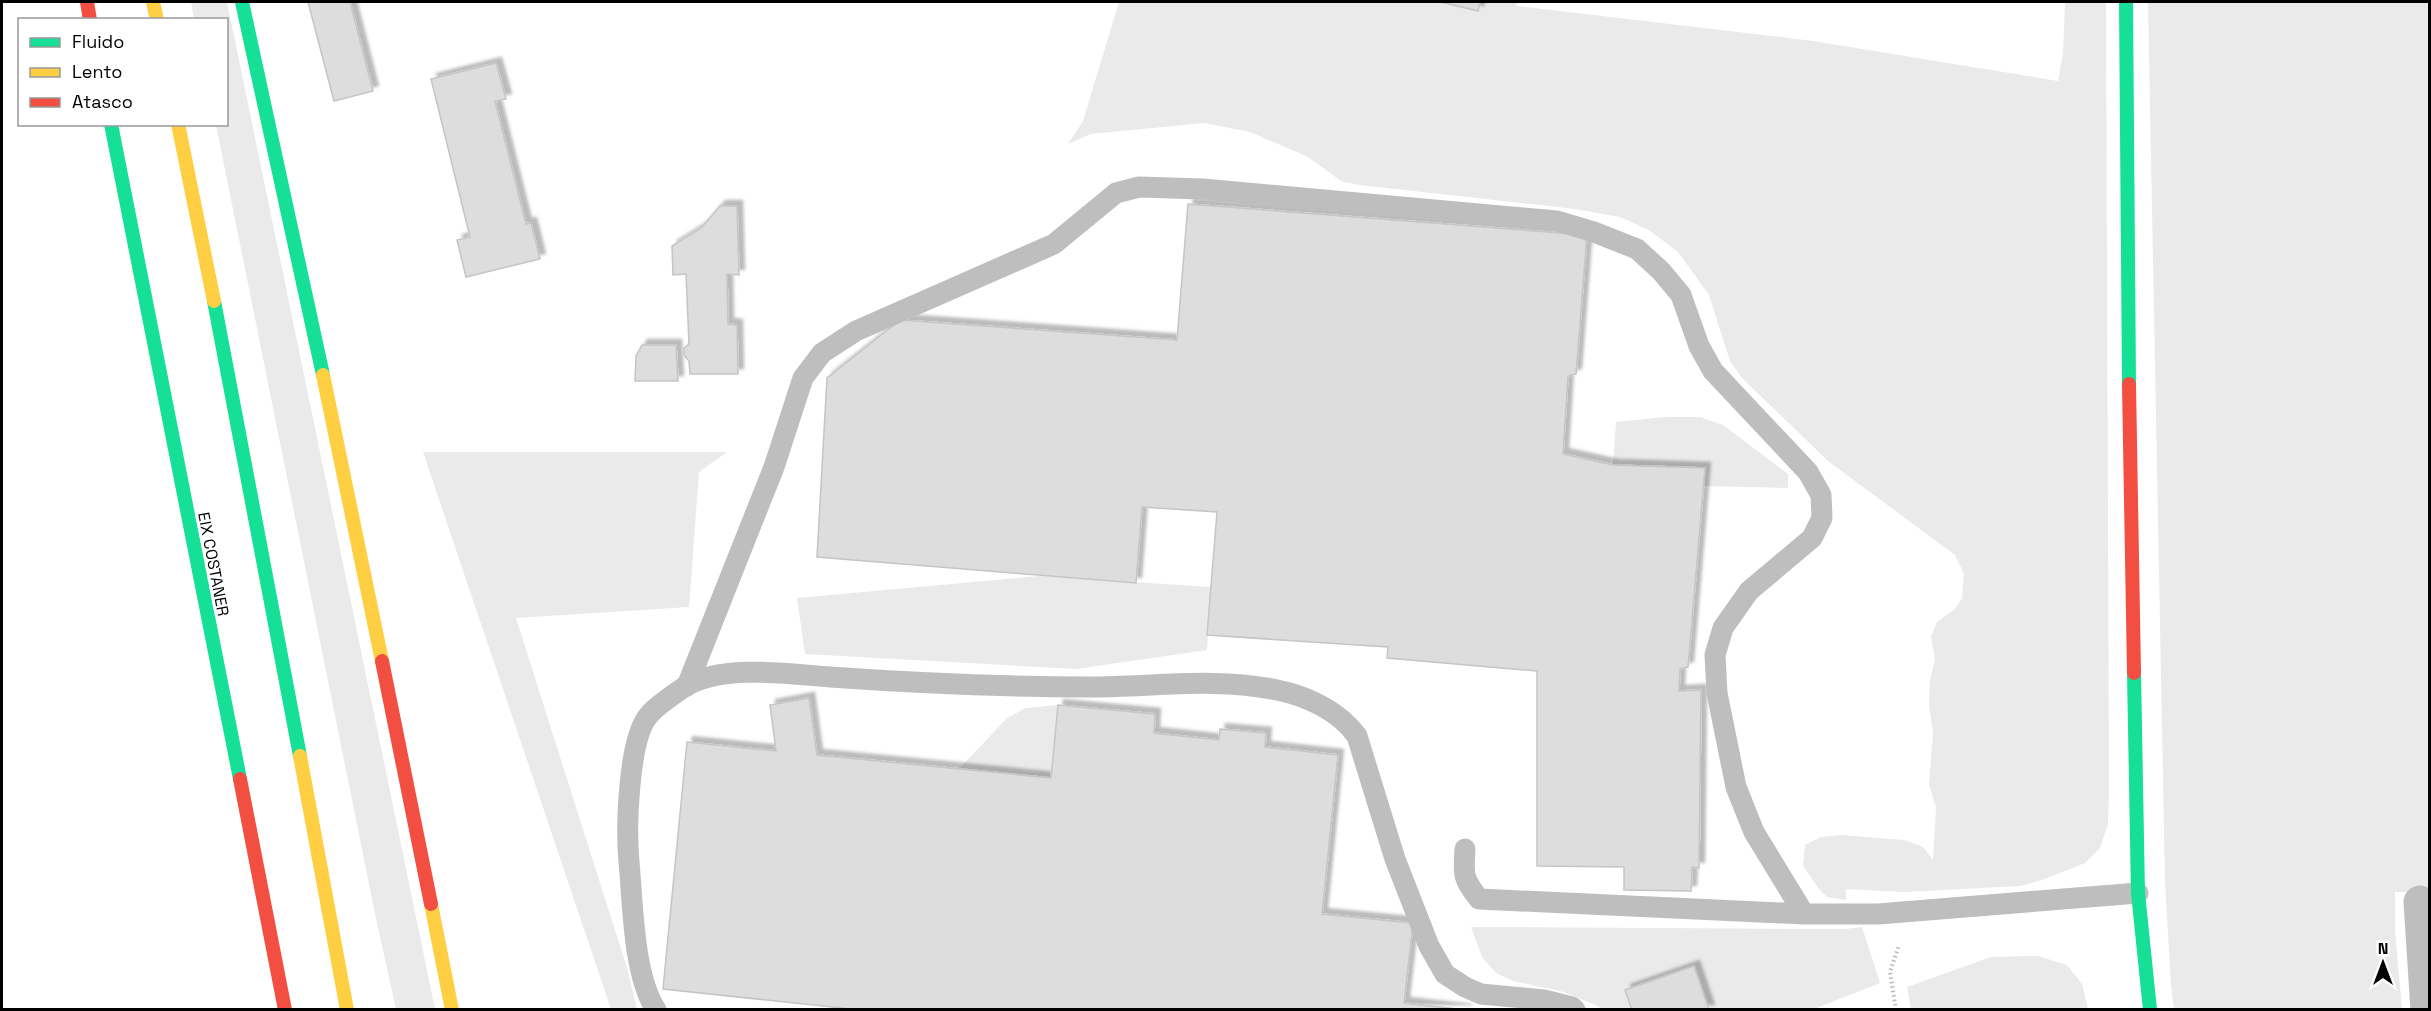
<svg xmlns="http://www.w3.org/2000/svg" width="2431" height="1011" font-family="'Space Grotesk',sans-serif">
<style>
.green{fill:#eaeaea}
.building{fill:#ddd;stroke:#c5c5c5;stroke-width:1.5;filter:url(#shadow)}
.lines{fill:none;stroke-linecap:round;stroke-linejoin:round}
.path{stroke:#b8b8b8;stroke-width:4;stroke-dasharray:1.5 3;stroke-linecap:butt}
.lane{stroke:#bebebe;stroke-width:21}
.street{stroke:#bebebe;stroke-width:33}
.fast{stroke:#16e098;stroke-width:14}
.slow{stroke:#ffcf43;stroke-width:14}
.jam{stroke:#f24e42;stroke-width:14}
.labels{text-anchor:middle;stroke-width:6;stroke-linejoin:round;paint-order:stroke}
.street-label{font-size:16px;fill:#000;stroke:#fff}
</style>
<defs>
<filter id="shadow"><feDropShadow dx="5.5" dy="-5.5" stdDeviation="1.5" flood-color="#0004"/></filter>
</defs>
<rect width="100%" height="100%" fill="#fff"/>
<!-- green -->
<path class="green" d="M191,2H227L435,1009H396L375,914L216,125L226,124V20L194,19Z
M1119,2H1516L1517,6L1813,41L2058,81L2063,54L2065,2H2106L2109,789L2108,824L2100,848L2085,863L2042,880L2020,886L1904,892L1846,889V900L1827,897L1819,889L1803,866L1805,845L1821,837L1841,835L1905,840L1923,847L1933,860L1936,808L1929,784L1933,733L1929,704L1930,680L1935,660L1931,636L1937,622L1955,609L1962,598L1964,574L1955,555L1828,461L1742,378L1730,361L1709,295L1678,252L1649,230L1620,217L1575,209L1359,185L1341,181L1308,157L1250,132L1204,123L1091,134L1068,144L1083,121Z
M2148,2H2429L2430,892H2395V930L2402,1009H2174L2171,985L2165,882Z
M1665,417H1700L1723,425L1788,474V488L1703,486L1704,468L1613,465L1616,422Z
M423,452H727L699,472L689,607L516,618L627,968L637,1009H611Z
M1039,576L1211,587L1207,650L1076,669L805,654L797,598Z
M1058,705L1051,778L959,769L1007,718L1026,708Z
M1471,927L1845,929L1862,927L1880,983L1814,1009H1600L1598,1006L1564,992L1513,981L1496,973L1482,957Z
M2038,956L2067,965L2082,984L2088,1009H1911L1907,987L1991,957Z"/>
<!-- building -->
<path class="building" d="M308,2H350L373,91L334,101Z
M1441,2H1480L1478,11Z
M496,63L506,99L495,101L526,224L531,223L540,259L466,277L457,240L470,237L431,79Z
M1188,204L1587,235L1576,374L1568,376L1563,454L1613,465L1705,468L1688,667L1680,669L1679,691L1701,690L1699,868L1692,867L1691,891L1624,890V867L1537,866V671L1387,658L1388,647L1207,635L1217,512L1142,507L1136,583L817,557L827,378L900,320L1177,340Z
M720,206H737L739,275L727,274L728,324L737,325L738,374H690L689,361L684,355V348L689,344L686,274L673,275L672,246L701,228Z
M642,345H676L678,381H635L636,356Z
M809,698L817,755L1051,778L1058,705L1155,714L1154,733L1219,740L1220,729L1266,733L1265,747L1338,755L1322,914L1413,923L1404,1003L1467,1010H860L663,989L687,742L776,751L770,705Z
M1694,966L1709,1010H1632L1625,990Z"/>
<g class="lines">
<!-- path -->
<path class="path" d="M1896,1010L1890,972L1899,945"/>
<!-- lane -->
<path class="lane" d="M687,686L774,467L803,378L822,353L856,331L1054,244L1116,193L1139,187L1203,189L1557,221L1594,232L1637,249L1661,271L1681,295L1699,346L1713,371L1808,472L1821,495L1822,518L1812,538L1749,591L1723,628L1715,655L1717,693L1736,787L1754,832L1804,914
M1465,849C1463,875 1463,879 1479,899L1804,914H1878L2138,893
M656,1010C633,974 633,904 629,862C626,830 628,738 649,715C656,706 677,692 686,686C724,664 788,674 830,677C916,683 1004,687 1090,687C1152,687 1216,677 1277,690C1307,696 1339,711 1357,736L1395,859L1429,946L1445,974L1465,987L1481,994L1544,1000L1572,1007L1575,1010"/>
<!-- street -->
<path class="street" d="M2420,902L2427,1010"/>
<!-- fast -->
<path class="fast" d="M242,2L323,375
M2126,2L2129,384
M111,124L240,779
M214,301L300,756
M2134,673L2138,893L2150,1010"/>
<!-- slow -->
<path class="slow" d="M153,2L157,20
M178,124L214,301
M323,375L382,661
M300,756L347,1010
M431,904L452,1010"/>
<!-- jam -->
<path class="jam" d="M87,2L90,20
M2129,384L2134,673
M382,661L431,904
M240,779L285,1010"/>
</g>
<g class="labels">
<!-- street labels -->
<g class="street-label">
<text transform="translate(214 564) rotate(79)" y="6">EIX COSTANER</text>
</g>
</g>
<!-- border -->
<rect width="2431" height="1011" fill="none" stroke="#000000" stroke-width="6"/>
<!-- legend -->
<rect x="18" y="18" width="210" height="108" fill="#ffffff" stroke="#999999" stroke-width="1.5"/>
<rect x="30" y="38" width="30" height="9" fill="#16e098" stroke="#999999" stroke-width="1.5"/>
<text x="72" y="48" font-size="18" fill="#000000">Fluido</text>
<rect x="30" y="68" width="30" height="9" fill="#ffcf43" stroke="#999999" stroke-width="1.5"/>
<text x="72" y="78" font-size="18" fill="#000000">Lento</text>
<rect x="30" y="98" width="30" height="9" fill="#f24e42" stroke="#999999" stroke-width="1.5"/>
<text x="72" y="108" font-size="18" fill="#000000">Atasco</text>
<!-- north arrow -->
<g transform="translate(2383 963)" stroke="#ffffff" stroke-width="4.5" paint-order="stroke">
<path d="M0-4.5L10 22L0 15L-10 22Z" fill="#000000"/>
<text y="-9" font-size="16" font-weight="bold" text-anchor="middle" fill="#000000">N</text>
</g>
</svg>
